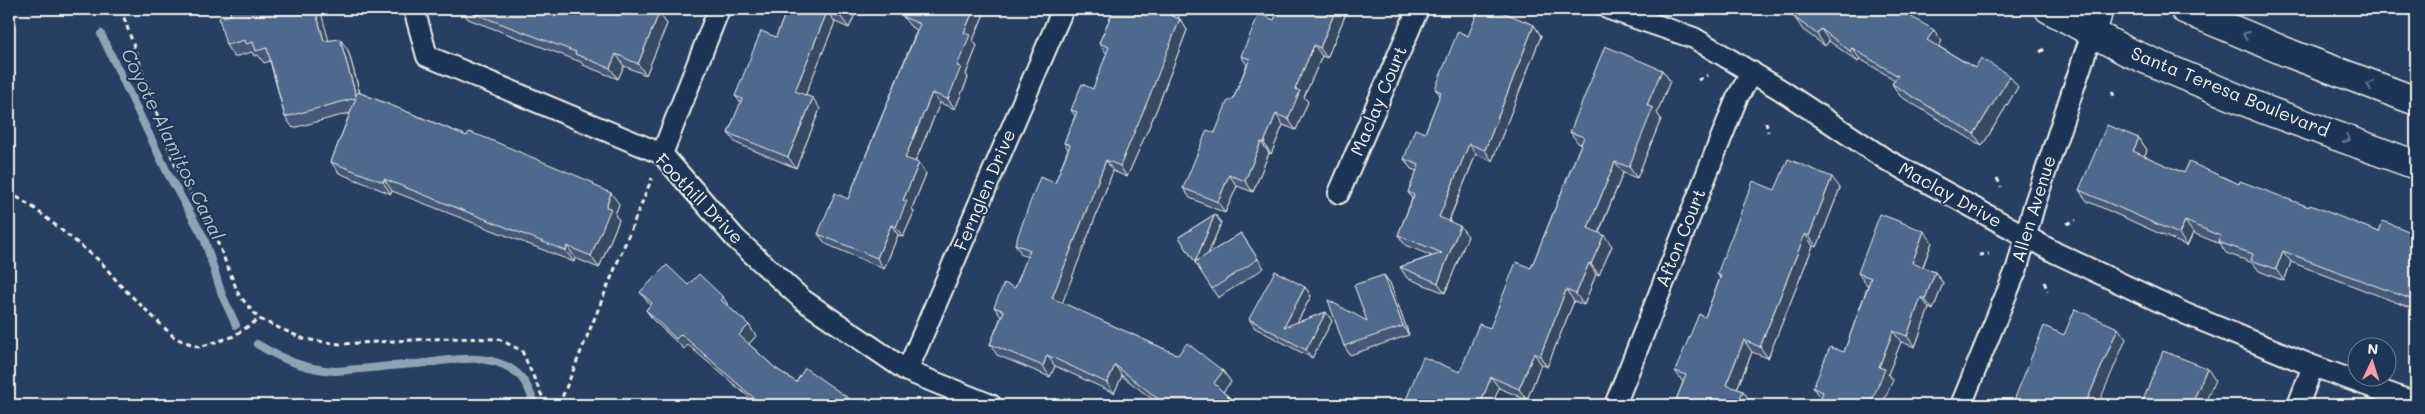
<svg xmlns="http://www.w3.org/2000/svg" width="2425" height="414" font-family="Mali,sans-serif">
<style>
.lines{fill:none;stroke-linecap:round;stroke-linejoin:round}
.stream{stroke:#8fa4b3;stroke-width:8}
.street-casing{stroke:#f4f1e8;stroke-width:24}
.secondary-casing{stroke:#f4f1e8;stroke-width:31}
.path{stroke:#f4f1e8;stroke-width:3;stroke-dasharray:5 4;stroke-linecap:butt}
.street{stroke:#1d3557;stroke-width:20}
.secondary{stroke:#1d3557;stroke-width:28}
.wall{fill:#45597a;stroke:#f4f1e8}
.shaded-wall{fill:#384963;stroke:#f4f1e8}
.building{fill:#50688e;stroke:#f4f1e8}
.oneway{stroke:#68778a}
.labels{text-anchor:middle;stroke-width:4;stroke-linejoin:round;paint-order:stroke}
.street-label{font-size:18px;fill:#f4f1e8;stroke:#1d3557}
.water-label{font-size:19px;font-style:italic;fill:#b9c4c9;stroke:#1d3557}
</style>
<rect width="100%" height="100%" fill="#273f62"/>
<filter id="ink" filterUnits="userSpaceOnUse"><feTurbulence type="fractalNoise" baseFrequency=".02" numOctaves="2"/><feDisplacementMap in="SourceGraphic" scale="10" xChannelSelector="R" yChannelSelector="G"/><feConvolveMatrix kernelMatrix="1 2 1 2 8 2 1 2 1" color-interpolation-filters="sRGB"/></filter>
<g filter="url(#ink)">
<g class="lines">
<!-- stream -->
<path class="stream" d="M101,34L168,174L204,238L222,295L236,325
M257,344C283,360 305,369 335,371C362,369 389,366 416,364C447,361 485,351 513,370C526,379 530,392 535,405"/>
<defs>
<path id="street" d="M414,9L427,56L662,154L736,239L803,300L907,371L991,405
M1609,9L1694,38L1781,90L1885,159L2056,253L2186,314L2313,366L2416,403
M662,154L719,9
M1339,193L1418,9
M907,371L1063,9
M1615,405L1737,98L1752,72
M1961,405L2017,268L2034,206L2092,33
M2298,405L2313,366"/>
<path id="secondary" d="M2049,9L2126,51L2263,109L2416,165
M2184,9L2291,54L2416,101
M2092,33L2099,9"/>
</defs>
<!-- street casing -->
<use href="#street" class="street-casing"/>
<!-- secondary casing -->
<use href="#secondary" class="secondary-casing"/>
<!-- path -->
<path class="path" d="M121,9L174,163L215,236L239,295L259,319L304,339L340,344L451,338L499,339L522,351L546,405
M2040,52L2046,48
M1698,80L1708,75
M2112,91L2114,96
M1766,122L1768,132
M1997,178L2001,187
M9,192L34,208L101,262L121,286L175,338L199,347L232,337L259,319
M2067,224L2076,220
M1979,255L1989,254
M2044,282L2048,291
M559,405L652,178"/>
<!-- street -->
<use href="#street" class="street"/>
<!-- secondary -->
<use href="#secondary" class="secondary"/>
</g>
<!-- wall -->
<path class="wall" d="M461,9H652V10L659,13L667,24L646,75L624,66L618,79L583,65L581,62L468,19Z
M787,9H857L849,28L835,22L805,95L820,109L796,168L736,143L728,133L741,103L735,96L776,37Z
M907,9H986L973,40L977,46L966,74L968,78L955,109L940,103L915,162L926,174L912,208L914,212L903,237L898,235L884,269L826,244L818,234L848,199L917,30L911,27L903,17Z
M1114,9H1182L1178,18L1180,19L1187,30L1156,111L1127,177L1113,171L1062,303L1178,355L1223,371L1231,382L1223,392L1239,405H1160L1122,376L1114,393L1055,366L1050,377L997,355L990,344L1001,317L994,307L1015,288L1028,257L1022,255L1015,244L1055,183L1068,149L1064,143L1075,116L1071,110L1093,89L1107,54L1099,43Z
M1279,9H1348L1327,58L1322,56L1304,97L1308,102L1296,130L1283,125L1271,154L1269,153L1253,192L1237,186L1225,213L1190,198L1183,188L1215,133L1233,99L1247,65L1241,56L1274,20Z
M1781,9H1898L1942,41L1938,46L1975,68L2018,87L1982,146L1900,96L1892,84L1895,80L1860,59L1858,62L1829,41L1825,46L1803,30L1795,18Z
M2395,9H2416V17Z
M231,15L328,40L348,50L360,93L467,136L597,187L619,204L615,215L619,220L599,268L575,258L574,262L392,191L391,194L339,173L331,162L350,113L293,128L285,117L270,61L264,63L258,55L254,56L252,52L234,57L226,45Z
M1534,25L1541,36L1492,161L1476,154L1449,221L1468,236L1445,293L1407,278L1400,267L1432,256L1405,245L1398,235L1412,199L1408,192L1417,171L1411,169L1404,159L1425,133L1440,95L1435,89L1468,36Z
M1662,70L1670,81L1657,113L1661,119L1637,178L1623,173L1599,233L1612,246L1599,275L1596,274L1584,305L1574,301L1547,367L1541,364L1527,400L1499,388L1492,405H1404L1460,372L1531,268L1581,144L1578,143L1570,132Z
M2139,138L2147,150L2144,156L2184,173L2239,184L2309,207L2379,232L2416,234V310L2291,262L2284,281L2259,271L2253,263L2226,253L2220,244L2193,233L2187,246L2087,201L2079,190Z
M1840,188L1817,247L1813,246L1768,358L1752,352L1737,389L1743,391L1751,403L1750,405H1674L1683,382L1675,371L1705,317L1720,278L1717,274L1775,190Z
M1215,214L1221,223L1208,254L1241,233L1264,268L1218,298L1179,237Z
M1932,242L1923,267L1935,272L1943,283L1933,310L1929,308L1915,347L1901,342L1888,374L1893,380L1821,399L1813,388L1844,352L1868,285L1866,284L1858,273Z
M1384,275L1390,283L1409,335L1350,355L1344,346L1367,321Z
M688,285L723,297L730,308L749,325L756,336L749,344L775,368L796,382L858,405H758L688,345L684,349L653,320L646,310L650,305L640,292Z
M1305,287L1311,296L1297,323L1326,312L1332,321L1312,358L1255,328L1249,319Z"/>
<!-- shaded-wall -->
<path class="shaded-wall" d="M315,9H320L332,52L324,41Z
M845,9H857L849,28L841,17Z
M974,9H986L973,40L977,46L966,74L968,78L955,109L948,99L957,66L964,33Z
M1170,9H1182L1175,25L1167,14Z
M1336,9H1348L1327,58L1320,48Z
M827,12L835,22L803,101L795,91Z
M659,13L667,24L646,75L638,64Z
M1180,19L1187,30L1156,111L1127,177L1120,166Z
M1534,25L1541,36L1492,161L1485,150Z
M1821,29L1829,41L1825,46L1817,34Z
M1934,30L1942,41L1936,51L1927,40Z
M340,39L348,50L364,108L356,96Z
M1314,45L1322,56L1304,97L1308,102L1296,130L1288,119L1295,89Z
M1852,48L1860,59L1858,62L1850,51Z
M616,54L624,66L618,79L610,68Z
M1662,70L1670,81L1657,113L1661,119L1637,178L1629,167L1647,105Z
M2010,76L2018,87L1982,146L1974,134Z
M932,93L940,103L912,169L905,158Z
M813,98L820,109L796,168L788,157Z
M1276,114L1283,125L1271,154L1264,143Z
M2139,138L2147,150L2141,163L2133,151Z
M1261,142L1269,153L1253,192L1245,181Z
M1469,144L1476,154L1446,227L1439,217Z
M1106,160L1113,171L1060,309L1052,298Z
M1615,162L1623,173L1596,239L1588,228Z
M919,163L926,174L912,208L914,212L903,237L896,227L903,200Z
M1229,175L1237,186L1225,213L1218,202Z
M1832,177L1840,188L1817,247L1809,236Z
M384,179L392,191L391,194L383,182Z
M611,193L619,204L615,215L619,220L599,268L591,256L606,207Z
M1215,214L1221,223L1201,271L1195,262Z
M2185,221L2193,233L2187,246L2179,234Z
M891,225L898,235L884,269L877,258Z
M1460,226L1468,236L1445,293L1438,283Z
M1924,231L1932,242L1920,274L1912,263Z
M1805,234L1813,246L1768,358L1760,347Z
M1604,235L1612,246L1599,275L1591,264Z
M567,246L575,258L574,262L566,251Z
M2283,251L2291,262L2284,281L2276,269Z
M1589,263L1596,274L1584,305L1576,294Z
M1935,272L1943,283L1933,310L1925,299Z
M1384,275L1390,283L1409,335L1403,326Z
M1305,287L1311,296L1290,336L1284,327Z
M1566,290L1574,301L1547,367L1540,356Z
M1921,297L1929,308L1915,347L1907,336Z
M1326,312L1332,321L1312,358L1306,350Z
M749,325L756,336L747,346L739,335Z
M2118,328L2126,339L2098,405H2085Z
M1893,331L1901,342L1888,374L1893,380L1882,405H1873L1871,403L1879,367Z
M1744,340L1752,352L1734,396L1726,385Z
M1534,353L1541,364L1527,400L1519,389Z
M1047,355L1055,366L1050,377L1043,366Z
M1115,365L1122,376L1114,393L1107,383Z
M2207,368L2215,380L2204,405L2194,399Z
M1223,371L1231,382L1221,394L1214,383Z
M1491,377L1499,388L1492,405H1480Z
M1743,391L1751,403L1750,405H1737Z"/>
<!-- building -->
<path class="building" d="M229,9H315L324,41L340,39L356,96L358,92L467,136L469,132L486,138L594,183L593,185L611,193L606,207L611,208L591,256L567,246L566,251L384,179L383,182L331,162L356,98L285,117L267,48L256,51L253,42L246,44L245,40L226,45L219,18L231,15Z
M462,9H649L659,13L638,64L616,54L610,68L575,54L576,52Z
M787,9H845L841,17L827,12L795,91L813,98L788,157L728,133L742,99L735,96L761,31L776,37Z
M907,9H974L964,33L970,35L957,66L961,67L948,99L932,93L905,158L919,163L903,200L907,201L896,227L891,225L877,258L818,234L835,193L848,199L920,24L903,17Z
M1114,9H1170L1167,14L1180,19L1148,100L1120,166L1106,160L1052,298L1178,355L1187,343L1223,371L1214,383L1228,397L1239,405H1166L1115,365L1107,383L1047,355L1043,366L990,344L1004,311L994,307L1004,283L1015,288L1030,250L1015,244L1028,208L1040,177L1055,183L1070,145L1064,143L1077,112L1071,110L1082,84L1093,89L1109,47L1099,43Z
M1279,9H1336L1320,48L1314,45L1295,89L1300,91L1288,119L1276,114L1264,143L1261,142L1245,181L1229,175L1218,202L1183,188L1207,130L1215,133L1227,102L1233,99L1250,59L1241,56L1259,14L1274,20Z
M1479,9H1495L1534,25L1485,150L1469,144L1439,217L1460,226L1438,283L1400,267L1442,253L1398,235L1414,195L1408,192L1419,165L1404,159L1415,129L1425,133L1441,92L1435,89L1458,31L1468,36Z
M1790,9H1898L1934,30L1927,40L1975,68L1981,58L2010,76L1974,134L1892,84L1898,76L1852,48L1850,51L1821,29L1817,34L1795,18L1798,15Z
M1605,46L1662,70L1647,105L1653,108L1629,167L1615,162L1588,228L1604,235L1591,264L1589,263L1576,294L1566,290L1540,356L1534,353L1519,389L1491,377L1480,405H1404L1423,357L1460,372L1479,324L1490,328L1516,262L1531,268L1584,137L1570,132Z
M2107,125L2139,138L2133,151L2184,173L2189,162L2239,184L2240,181L2309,207L2310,205L2379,232L2383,221L2416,234V301L2283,251L2276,269L2251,260L2253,254L2218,242L2220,236L2185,221L2179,234L2079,190Z
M1788,159L1832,177L1809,236L1805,234L1760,347L1744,340L1726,385L1743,391L1737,405H1674L1686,375L1675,371L1699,314L1705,317L1721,276L1717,274L1753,181L1775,190Z
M1215,214L1195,262L1241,233L1258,259L1212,289L1179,237Z
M1880,214L1924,231L1912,263L1935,272L1925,299L1921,297L1907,336L1893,331L1879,367L1885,369L1871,403L1877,405H1818L1823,392L1813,388L1830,347L1844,352L1871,278L1858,273Z
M667,265L688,285L699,274L723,297L721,300L749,325L739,335L775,368L796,382L805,368L858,405H762L681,334L676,339L646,310L652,303L640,292Z
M1275,271L1305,287L1284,327L1326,312L1306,350L1249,319Z
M1384,275L1403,326L1344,346L1328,300L1367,321L1354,285Z
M2075,309L2118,328L2085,405H2012L2044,326L2064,335Z
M2163,351L2207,368L2194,399L2210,405H2141Z"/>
<!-- one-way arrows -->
<defs><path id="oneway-chevron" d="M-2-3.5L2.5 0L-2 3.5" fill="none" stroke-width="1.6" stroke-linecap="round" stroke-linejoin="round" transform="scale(1.25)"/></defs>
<g class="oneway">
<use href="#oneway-chevron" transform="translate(2246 35) rotate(-157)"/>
<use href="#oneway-chevron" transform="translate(2370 85) rotate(-159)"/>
<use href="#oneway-chevron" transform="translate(2347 139) rotate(20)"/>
</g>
</g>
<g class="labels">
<!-- street labels -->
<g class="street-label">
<text transform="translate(2230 92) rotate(22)" y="6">Santa Teresa Boulevard</text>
<text transform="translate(1379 101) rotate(-67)" y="6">Maclay Court</text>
<text transform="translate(985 190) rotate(-67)" y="6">Fernglen Drive</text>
<text transform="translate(1950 195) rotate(29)" y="6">Maclay Drive</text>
<text transform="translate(699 199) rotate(46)" y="6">Foothill Drive</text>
<text transform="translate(2034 209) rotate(-73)" y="6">Allen Avenue</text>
<text transform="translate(1681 238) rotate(-68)" y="6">Afton Court</text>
</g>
<!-- water labels -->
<g class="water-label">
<text transform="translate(173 144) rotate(64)" y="7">Coyote Alamitos Canal</text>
</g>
</g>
<!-- margin -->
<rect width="2425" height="414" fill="none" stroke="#1d3557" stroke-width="30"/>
<rect x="15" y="15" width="2395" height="384" fill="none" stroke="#f4f1e8" stroke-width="2" filter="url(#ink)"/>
<!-- north arrow -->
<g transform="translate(2372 362) rotate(4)"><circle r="24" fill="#1d3557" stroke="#738091"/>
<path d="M0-4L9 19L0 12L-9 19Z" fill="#ff9aa2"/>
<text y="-8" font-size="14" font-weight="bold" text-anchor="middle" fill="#f4f1e8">N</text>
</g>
</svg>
